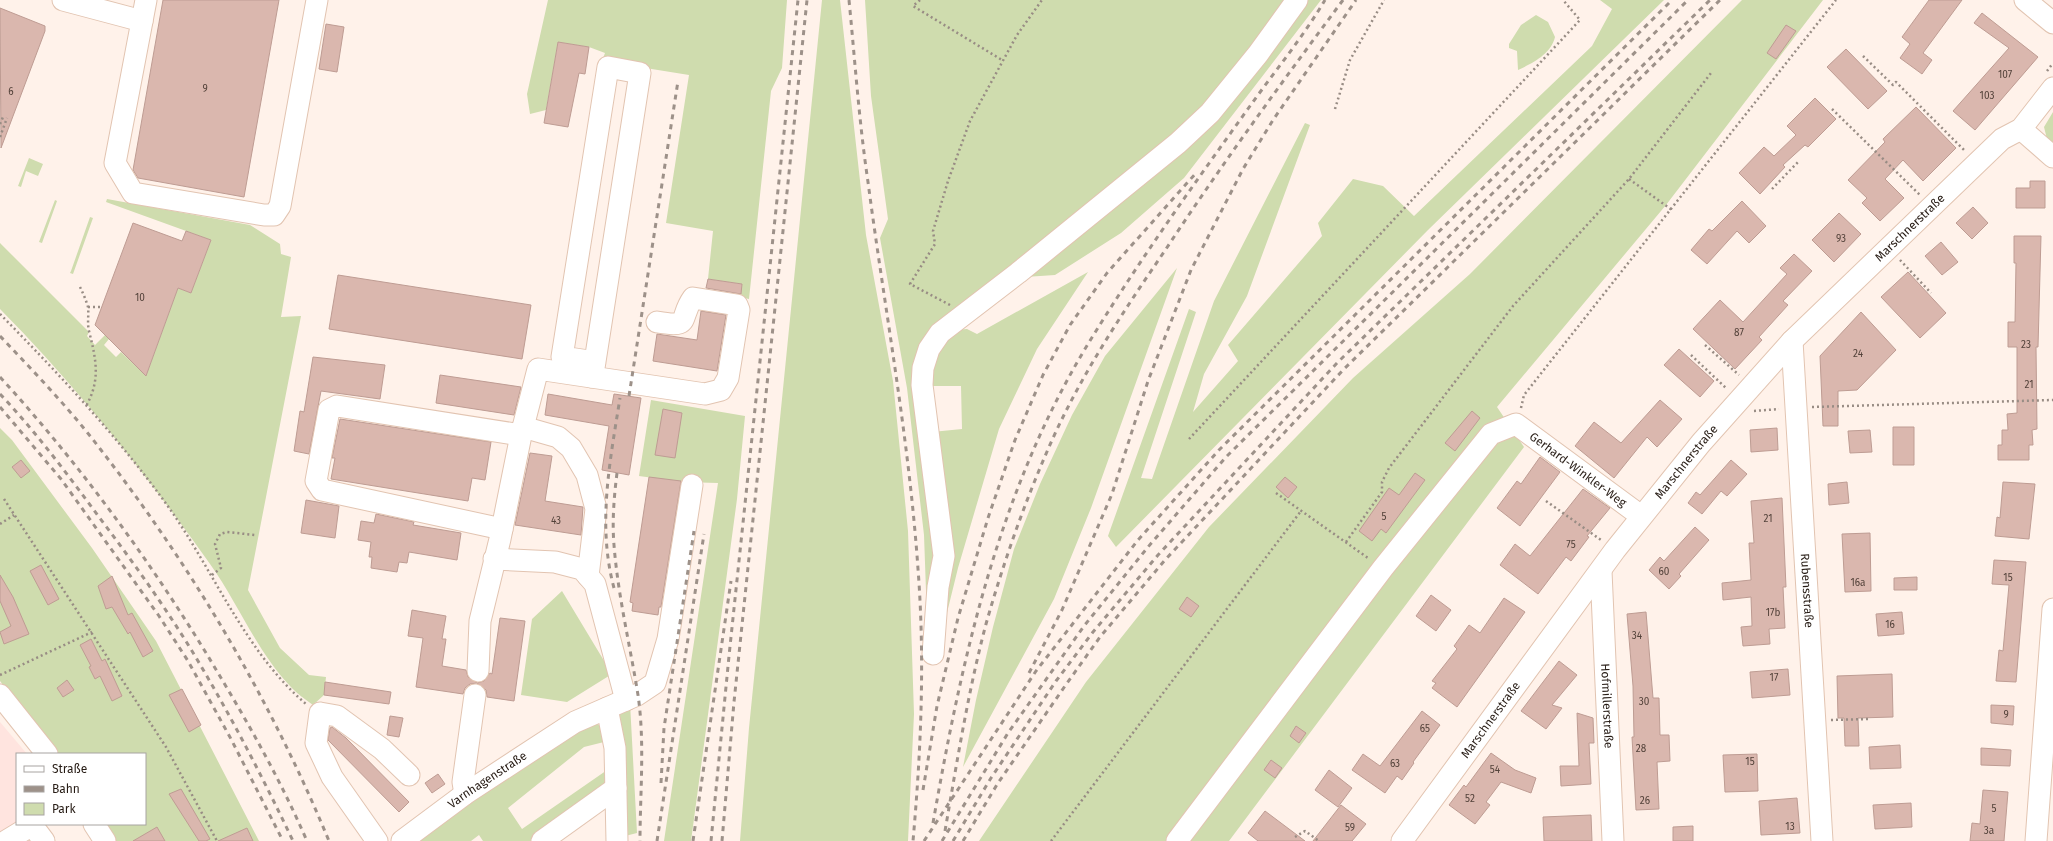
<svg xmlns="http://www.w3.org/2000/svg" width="2053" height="841" font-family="'Fira Sans',sans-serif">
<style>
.industrial{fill:#ffe4df}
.green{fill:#cfdcae}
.building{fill:#dab7ae;stroke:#be9c93}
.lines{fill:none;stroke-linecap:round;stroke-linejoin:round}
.minor-casing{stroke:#e2c4b1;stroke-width:23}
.path{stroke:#988c84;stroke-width:2.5;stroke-dasharray:2 3;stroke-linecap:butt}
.minor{stroke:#fff;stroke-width:21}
.rail{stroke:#9d9189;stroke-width:3;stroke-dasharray:5 5;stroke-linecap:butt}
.labels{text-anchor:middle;stroke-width:3;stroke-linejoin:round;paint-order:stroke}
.number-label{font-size:10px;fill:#53423a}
.street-label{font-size:12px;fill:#261b14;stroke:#fff}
</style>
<rect width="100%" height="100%" fill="#fff2ea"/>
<!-- industrial -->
<path class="industrial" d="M0,722L27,754H17V824L0,833Z"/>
<!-- green -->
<path class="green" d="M548,0H787L782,68L771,91L749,299L740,297L742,284L708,279L713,231L666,223L689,75L602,61L605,53L589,47L558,42L546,110L530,114L527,94Z
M822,0H840L866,235L893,381L908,531L914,714L908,841H740L749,728Z
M865,0H1288L1233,82L926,349L934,556L927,619L924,535L907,388L880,238L888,219L871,96Z
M1303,0H1321L1184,178L1121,233L1055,275L1025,277L1118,196Z
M1600,0H1664L1428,230L1116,547L1108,536L1189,309L1196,312L1141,478L1152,479L1214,301L1305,123L1310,125L1247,296L1204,374L1193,412L1238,361L1228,345L1322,236L1318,223L1353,179L1383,186L1414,216L1592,46L1612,9Z
M1742,0H1823L1666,205L1497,407L1524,447L1229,841H979L1086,682L1209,527L1353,378L1470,274Z
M1536,15L1548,22L1555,37C1551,54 1533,63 1518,70L1517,51L1509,48V44L1521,25Z
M2053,112V146L2047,139L2044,127Z
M29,158L43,164L38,176L26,171L21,187L18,186Z
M107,199L250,225L280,244L281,254L291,257L281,317L301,316L248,590L280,648L309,675L326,677L324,695L313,705C305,699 296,693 290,686C256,650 238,603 210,564C146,474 78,388 0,309V243L89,332L87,336L95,345L105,335L109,339L104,345L116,357L121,352L146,376L178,288L191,293L211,240L106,202Z
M55,200L57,201L42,243L39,242Z
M90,217L93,218L73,274L70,273L71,271Z
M1177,268L1091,508L1054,599L963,767L976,700L993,627L1014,549L1040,484L1072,415L1105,356Z
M1088,272L1037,349L999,429L958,568L943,629L932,432L962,429L961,386H929L937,342L955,330L967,329L977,334Z
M651,400L745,416L737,499L691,841H664L718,483L683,482L639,476Z
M0,428L12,440L92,548L156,641L259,841H116L105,824H145V754H57L0,681Z
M562,591L612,674L567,702L521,695L532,619Z
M630,703L637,833L625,836L618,722L619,712Z
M590,722L600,725L604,742L584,747L508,808L522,829L610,768V779L533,841H483L479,835L471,841H416L479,795Z"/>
<!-- building -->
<path class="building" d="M163,0H279L244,197L138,178L133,170Z
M1929,0H1962L1923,53L1932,60L1922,74L1900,58L1910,44L1902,37Z
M0,8L45,26V31L1,148Z
M1982,13L2038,57L1975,130L1953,111L2009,48L1974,23Z
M326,24L344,27L337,72L319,69Z
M1786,25L1796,31L1776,59L1767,53Z
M558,42L589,47L585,74L579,73L568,127L544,123Z
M1846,49L1887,91L1868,109L1827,67Z
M1815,98L1836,119L1808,147L1805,145L1783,165L1785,167L1760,194L1739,173L1764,147L1774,156L1796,135L1787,126Z
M1916,107L1956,148L1923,181L1903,160L1885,179L1904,198L1880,221L1862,203L1867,198L1848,180L1885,142L1883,139Z
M2030,181H2045V208H2016V188H2030Z
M1742,201L1766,226L1749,243L1737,231L1707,264L1691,250L1709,229L1712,231Z
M1973,207L1988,223L1972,239L1956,223Z
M1839,213L1861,234L1834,262L1812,240Z
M133,223L182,241L186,231L211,240L191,293L178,288L146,376L95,325Z
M2014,236H2041L2038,347H2036L2037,429L2032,430L2033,445H2029V460H1998V445H2002V430H2008L2007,414L2017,413V347H2008V322H2015L2016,263H2014Z
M1941,242L1958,262L1942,275L1925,256Z
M1794,254L1812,271L1783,301L1788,305L1759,337L1762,340L1735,369L1693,329L1720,300L1743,322L1787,274L1780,268Z
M1908,272L1946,313L1920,338L1881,297Z
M338,275L531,305L522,359L329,329Z
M708,279L742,284L741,294L706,288Z
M701,311L726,315L717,371L653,361L657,334L697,340Z
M1861,312L1896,350L1857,390L1838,391V426H1823L1820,356Z
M1679,349L1714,381L1700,397L1664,365Z
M313,357L385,365L380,399L321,391L309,454L294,451L300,411L304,412Z
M440,375L521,387L514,415L436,403Z
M548,394L612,405L614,394L641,398L629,475L602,470L609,426L545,415Z
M1660,400L1682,419L1657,447L1647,437L1614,478L1575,446L1594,422L1621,443Z
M663,409L682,413L675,458L655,455Z
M1472,411L1480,418L1455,451L1445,443Z
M340,419L491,442L485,480L472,478L468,501L331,479L335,458H332Z
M1893,427H1914V465H1893Z
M1777,428L1778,450L1751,452L1750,430Z
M1870,430L1872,452L1850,453L1848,431Z
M530,453L552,456L545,501L583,507L581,535L515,525Z
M1540,457L1560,472L1520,526L1497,508L1517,481L1521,484Z
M21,460L30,471L21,478L12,467Z
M1731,460L1747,474L1727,496L1721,491L1702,514L1688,503L1696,492L1700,495Z
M1415,473L1425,480L1386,533L1381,529L1372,541L1359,531L1389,488L1399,495Z
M649,477L681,481L661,607H659L658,615L632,611L633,603L630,602Z
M1285,477L1297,487L1288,498L1276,487Z
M1847,482L1849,503L1829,505L1828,484Z
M2003,482L2035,484L2029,539L1995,536L1997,517L2000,518Z
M1583,489L1610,508L1587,536L1589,537L1571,561L1566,557L1538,594L1500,565L1515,544L1530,556Z
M1782,498L1786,587H1783L1785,628L1769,629L1770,644L1743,646L1741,627L1752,626L1751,597L1723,600L1722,583L1751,580L1749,543H1754L1751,501Z
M306,500L339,506L335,538L301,533Z
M376,514L414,522L413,525L461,533L457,560L409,552L407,563L399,562L397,572L371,568L372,557H369L371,542L358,540L361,521L374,523Z
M1695,527L1709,540L1679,574L1681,576L1669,589L1649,570L1660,557L1664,561Z
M1870,533L1871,591L1845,592L1842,534Z
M1994,560L2026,562L2016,682L1996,681L1999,650L2003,651L2009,585L1992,584Z
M41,565L59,599L48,605L30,571Z
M0,575L13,597L29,634L4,644L0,632L11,626L0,601Z
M112,576L128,615L132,613L153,651L143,657L130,632L128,634L112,607L106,609L98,586Z
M1917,577V590H1894V578Z
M1431,595L1451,610L1436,631L1416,616Z
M1187,597L1199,606L1191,617L1179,609Z
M1504,598L1525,612L1457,707L1432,688L1436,683L1432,681L1457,649L1454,646L1469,625L1480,633Z
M412,610L446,616L442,639H446L442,666L466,670L468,677L477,683L484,681L490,673L492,674L500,618L525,621L514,701L487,697L486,690L477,683L470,684L465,688L463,694L416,687L423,638L408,636Z
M1646,612L1653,698H1659L1660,735H1669L1670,761L1657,762L1659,809L1636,810L1632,737H1634L1633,686L1627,614Z
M1902,612L1904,634L1878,636L1876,614Z
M91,639L102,661L105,659L122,696L112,701L100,676L95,679L89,667L91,666L80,645Z
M1559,661L1577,675L1552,705L1562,708L1546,729L1521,711Z
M1788,669L1790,695L1752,698L1750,672Z
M1892,674L1893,717L1858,718L1859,746H1845L1844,718H1838L1837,676Z
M67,680L74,690L63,697L57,688Z
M325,682L391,692L389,704L324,695Z
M182,689L201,725L189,732L169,695Z
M1991,705L2014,706L2013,725L1991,723Z
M1422,711L1440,725L1413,762L1414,763L1402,780L1397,776L1385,793L1352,770L1363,754L1380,766Z
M1577,713L1593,718L1594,743H1589L1591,784L1561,786L1560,766H1579Z
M390,716L403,718L399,737L387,735Z
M1296,726L1306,733L1299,743L1290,736Z
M332,727L346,738L409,802L399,812L328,740L330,728Z
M1900,745L1901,768L1870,769L1869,747Z
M1981,748L2011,750L2010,766L1981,765Z
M1491,753L1515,770L1536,778L1531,793L1501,782L1486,802L1490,805L1475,824L1449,805L1464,785L1466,787Z
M1757,754L1758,791L1725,792L1723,755Z
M1271,760L1282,768L1275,778L1264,770Z
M1329,770L1352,788L1338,807L1315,790Z
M438,774L445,784L432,793L425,783Z
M181,789L210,839L206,841H199L169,794Z
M1983,790L2008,792L2004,841H1970L1972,823L1980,824Z
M1797,798L1800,833L1761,835L1759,801Z
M1911,803L1912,827L1875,829L1873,805Z
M1341,805L1366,824L1352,841H1313Z
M1265,811L1305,841H1258L1248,833Z
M1591,815L1592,841H1544L1543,817Z
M1693,826V841H1673V827Z
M157,827L165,841H133Z
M247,828L253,841H218Z"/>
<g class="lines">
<defs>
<g id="minor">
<path d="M63,0L142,21"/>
<path d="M146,0L115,163L133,193L264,215H274L280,206L317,0"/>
<path d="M2025,0L2053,23"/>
<path d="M2021,129L2053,157"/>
<path id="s1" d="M1792,341L1822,841"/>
<path d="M592,377L594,368L640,73L608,67L562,357L595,362"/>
<path d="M523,427L558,437L571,448L587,475L596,509L588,576"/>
<path d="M502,529L322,490L316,481L329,410L337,406L521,435"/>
<path d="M494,559L555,562L582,569L595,584L626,700"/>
<path id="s2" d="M1601,571L1613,841"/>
<path d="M933,654L938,587L944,556L922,385L923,368L929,349L940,333L1018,273L1178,143L1210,113L1258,54L1297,0"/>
<path d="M478,671L480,621L500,539L521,435L538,369L705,394L721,390L728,378L739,310L737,305L693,298C678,319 693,328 657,322"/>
<path d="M0,695L47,754"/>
<path d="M607,708L615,748L617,841"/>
<path d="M465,794L463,782L475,695"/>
<path d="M94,824L105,841"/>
<path d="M32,825L44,841"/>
<path d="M6,841L34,824"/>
<path d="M377,841L332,777L316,743L320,713L337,716L382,749L409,775"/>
<path id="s3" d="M402,841L465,794L575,722L637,695L655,683L668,639L692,485"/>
<path d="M542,841L616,788"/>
<path id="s4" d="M1177,841L1383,568L1491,434L1516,424L1641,516"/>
<path id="s5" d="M1402,841L1615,550L1701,443L1792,341L2002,139L2021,129L2053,88"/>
<path d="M2036,841L2053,609"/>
</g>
</defs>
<!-- minor casing -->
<use href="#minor" class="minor-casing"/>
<!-- path -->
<path class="path" d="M920,0L913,6L1002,60
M1863,56L1893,85L1896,82L1964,150
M2047,71L2053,63
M1335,109L1350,60L1384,0
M1832,109L1920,195
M0,124L3,117
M0,137L7,118
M1629,179L1672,210
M1772,189L1799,161
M1900,260L1931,293
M80,287C83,293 86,300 88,307C89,315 87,323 89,331C96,359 101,380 86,406
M950,305L910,284L935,244L933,231L948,181L970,121L1017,35L1042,0
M88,307H102
M0,314C59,374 118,437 167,505C213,569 245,652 306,704
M1705,345L1739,375
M1691,355L1727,389
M1812,407L2053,400
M1521,408L1524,395L1836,0
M1754,411L1779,409
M1189,439L1580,20L1563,0
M1276,493L1368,558
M4,499L166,747L217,841
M1546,501L1601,540
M0,524L14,515
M1346,542L1382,492V482L1389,468L1513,306L1629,179L1711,73
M212,575L221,568L215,544L220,534L227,532L255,535
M0,675L92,632
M1831,720L1870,719
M1295,837L1305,831L1319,841
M1051,841L1301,511"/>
<!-- minor -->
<use href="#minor" class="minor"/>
<!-- rail -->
<path class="rail" d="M849,0C855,61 859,121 868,182C885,311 909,439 918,569C925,660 921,751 913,841
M0,336C35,373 70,409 101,450C194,570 271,701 329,841
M0,377C85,470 160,574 224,683C255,735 283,786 307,841
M0,394C36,432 68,475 99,517C133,562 166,608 195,656C231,716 263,778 293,841
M629,396L678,81
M0,407L61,479L159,616L188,661L231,739L283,841
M617,473C614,497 612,521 614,545C618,596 630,645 638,695C645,743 640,793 640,841
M614,588C597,525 610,461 620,398
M1029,673L1062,610L1112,494L1148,381L1191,270L1243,169L1273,120L1356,0
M661,783L664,728L694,531
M923,790L937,706L958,618L988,518L1015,440L1043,375L1070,325L1107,273L1196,173
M933,823C962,657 999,490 1088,344C1138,262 1194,184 1250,106C1275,71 1303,37 1325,0
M945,831C957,762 968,692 986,624C1003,564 1024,504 1049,447C1080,376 1123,312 1166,249C1222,164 1282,82 1343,0
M657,841L704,534
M693,841L731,581
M711,841L729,656L798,0
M722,841L734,702L807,0
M924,841L1036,671L1138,540L1219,450L1672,0
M942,841L1008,733L1084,626L1148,547L1226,457L1688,0
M953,841L991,778L1056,681L1093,632L1158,555L1337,363L1710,0
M963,841L998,783L1065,686L1100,637L1165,560L1344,369L1720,0"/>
</g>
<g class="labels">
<!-- number labels -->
<g class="number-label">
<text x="2005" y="78">107</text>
<text x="205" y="92">9</text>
<text x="11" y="95">6</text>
<text x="1987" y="99">103</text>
<text x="1841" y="242">93</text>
<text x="140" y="301">10</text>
<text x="1739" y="336">87</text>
<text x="2026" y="348">23</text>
<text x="1858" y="357">24</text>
<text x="2029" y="388">21</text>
<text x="1384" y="520">5</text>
<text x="1768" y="522">21</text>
<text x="556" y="524">43</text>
<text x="1571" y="548">75</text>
<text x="1664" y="575">60</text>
<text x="2008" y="581">15</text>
<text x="1858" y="586">16a</text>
<text x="1773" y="616">17b</text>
<text x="1890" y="628">16</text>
<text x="1637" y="639">34</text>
<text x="1774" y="681">17</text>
<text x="1644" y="705">30</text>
<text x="2006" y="718">9</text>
<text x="1425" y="732">65</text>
<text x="1641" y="752">28</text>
<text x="1750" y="765">15</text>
<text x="1395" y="767">63</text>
<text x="1495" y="773">54</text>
<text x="1470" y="802">52</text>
<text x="1645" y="804">26</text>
<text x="1994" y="812">5</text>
<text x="1790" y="830">13</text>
<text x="1350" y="831">59</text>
<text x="1989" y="834">3a</text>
</g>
<!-- street labels -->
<g class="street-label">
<text dy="4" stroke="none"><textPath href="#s5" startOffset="798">Marschnerstraße</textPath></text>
<text dy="4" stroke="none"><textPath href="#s5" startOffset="474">Marschnerstraße</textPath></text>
<text dy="4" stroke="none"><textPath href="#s4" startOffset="618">Gerhard-Winkler-Weg</textPath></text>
<text dy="4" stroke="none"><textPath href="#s1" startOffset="250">Rubensstraße</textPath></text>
<text dy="4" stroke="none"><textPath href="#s2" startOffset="135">Hofmillerstraße</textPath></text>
<text dy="4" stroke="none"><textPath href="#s5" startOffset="150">Marschnerstraße</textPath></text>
<text dy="4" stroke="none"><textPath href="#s3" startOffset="105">Varnhagenstraße</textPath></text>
</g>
</g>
<!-- legend -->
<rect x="16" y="753" width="130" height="72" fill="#ffffff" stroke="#a8a4a1"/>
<rect x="24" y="766" width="20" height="6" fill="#ffffff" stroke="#a8a4a1"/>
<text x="52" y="773" font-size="12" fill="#261b14">Straße</text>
<rect x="24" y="786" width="20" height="6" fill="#9d9189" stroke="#a8a4a1"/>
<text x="52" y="793" font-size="12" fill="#261b14">Bahn</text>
<rect x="24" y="803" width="20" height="12" fill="#cfdcae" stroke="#a8a4a1"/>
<text x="52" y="813" font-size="12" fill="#261b14">Park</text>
</svg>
